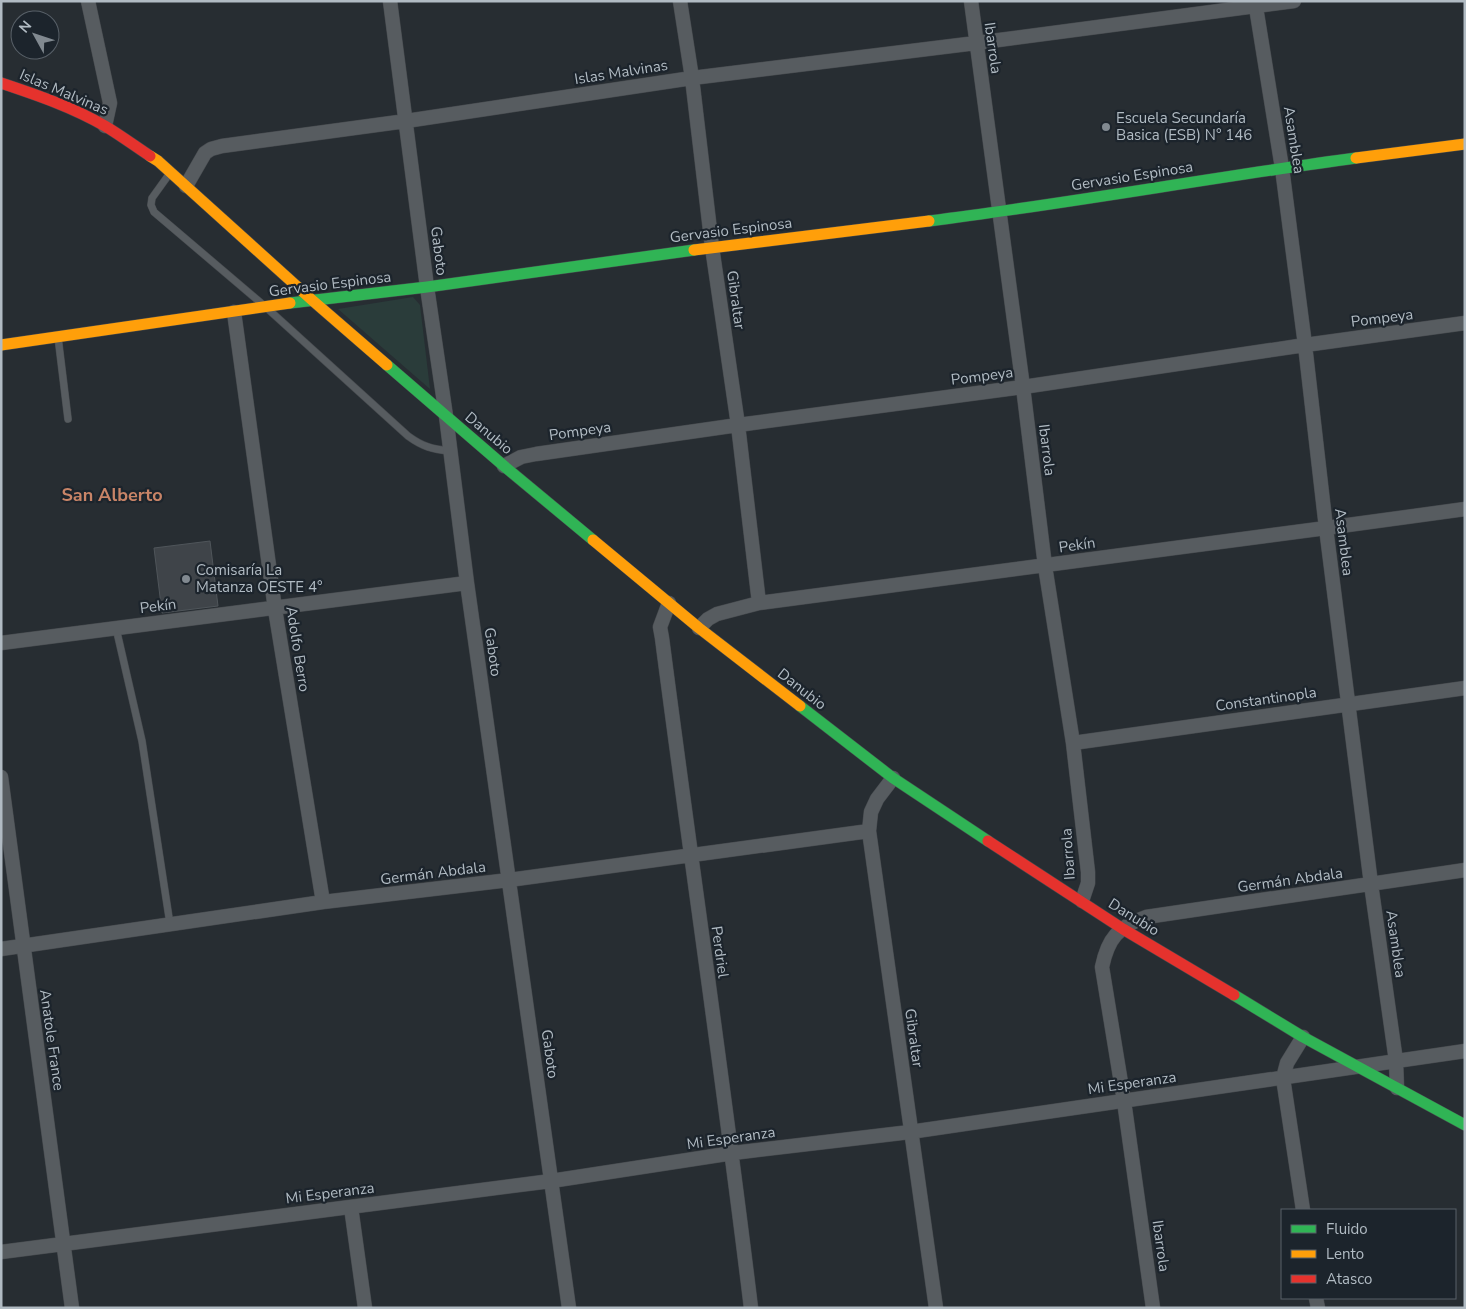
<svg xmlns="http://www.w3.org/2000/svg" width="1466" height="1309" font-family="'Nunito Sans',sans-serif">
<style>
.green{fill:#2a3c3a}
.building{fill:#3f4449;stroke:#4f555a}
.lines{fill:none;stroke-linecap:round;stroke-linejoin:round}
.lane-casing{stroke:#45494d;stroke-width:8}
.street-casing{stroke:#45494d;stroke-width:15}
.fast-casing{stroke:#45494d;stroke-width:12}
.slow-casing{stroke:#45494d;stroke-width:12}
.jam-casing{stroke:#45494d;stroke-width:12}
.lane{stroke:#575c60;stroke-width:7}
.street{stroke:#575c60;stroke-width:14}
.fast{stroke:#30b455;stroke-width:11}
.slow{stroke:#ff9f0a;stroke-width:11}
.jam{stroke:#e5322d;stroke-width:11}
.poi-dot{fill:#818990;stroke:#1c242c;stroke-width:2}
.labels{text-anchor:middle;stroke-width:4.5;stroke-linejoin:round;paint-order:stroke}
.street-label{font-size:15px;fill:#b1bbc3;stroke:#1c242c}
.poi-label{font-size:15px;fill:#b1bbc3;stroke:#1c242c;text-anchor:start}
.quarter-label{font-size:18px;font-weight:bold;fill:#c88467;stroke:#1c242c}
</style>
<rect width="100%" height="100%" fill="#272d32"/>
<!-- green -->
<path class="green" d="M413,297L420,305L430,389L338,309Z"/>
<!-- building -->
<path class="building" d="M210,541L218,606L162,613L154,548Z"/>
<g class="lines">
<defs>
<path id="lane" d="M170,173L152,198L151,205L154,212L261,303
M269,310L408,436C423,447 432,449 450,451
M58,337L68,419
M116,628L142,741L170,924"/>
<path id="street" d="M88,1L110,103L105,126
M390,1L427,287L446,416L467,583L569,1308
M680,1L692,78L712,247L738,425L759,603
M971,1L1023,387L1045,566L1073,743L1088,872V883L1082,901
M1255,1L1282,168L1305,345L1326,528L1371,884L1396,1061L1397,1088
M186,186L205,153L211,149L222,146L406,121L692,78L976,43L1294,1
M234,312L275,609L323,902
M504,466L521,457L536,454L738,425L1023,387L1305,345L1465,323
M669,603L660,627L662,638C691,862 724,1084 751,1308
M699,628L708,619L717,614L759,603L1326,528L1465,509
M1,643L467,583
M1073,743L1465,688
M1,777L72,1308
M893,778L877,799L871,812L869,831L936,1308
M1,949L323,902L509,880L869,831
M1303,1037L1287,1063L1283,1078L1303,1210
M351,1207L365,1308
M1,1252L551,1181L733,1153L910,1132L1465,1051
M1316,1298L1318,1308
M1153,1308L1124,1101L1102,967C1108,938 1118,927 1146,917L1465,870"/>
<path id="fast" d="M929,221C1072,203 1214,177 1356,158
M290,303L427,287L694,250
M387,365L504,466L593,540
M800,706L893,778L988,841
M1234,995L1303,1037L1465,1125"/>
<path id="slow" d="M150,156L158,161L312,300L387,365
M1356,158L1465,144
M694,250L929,221
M1,345L290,303
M593,540L699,628L800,706"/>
<path id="jam" d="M1,83C37,95 72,107 105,126C120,135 135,146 150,156
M988,841L1123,929L1234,995"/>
</defs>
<!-- lane casing -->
<use href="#lane" class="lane-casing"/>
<!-- street casing -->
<use href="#street" class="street-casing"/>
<!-- fast casing -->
<use href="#fast" class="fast-casing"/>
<!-- slow casing -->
<use href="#slow" class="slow-casing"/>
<!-- jam casing -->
<use href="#jam" class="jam-casing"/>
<!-- lane -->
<use href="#lane" class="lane"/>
<!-- street -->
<use href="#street" class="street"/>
<!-- fast -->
<use href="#fast" class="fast"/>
<!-- slow -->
<use href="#slow" class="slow"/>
<!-- jam -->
<use href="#jam" class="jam"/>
</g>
<!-- markers -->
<g class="poi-dot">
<circle cx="1106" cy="127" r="5"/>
<circle cx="186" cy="579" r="5"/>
</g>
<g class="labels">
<!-- street labels -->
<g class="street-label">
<text transform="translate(993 48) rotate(82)" y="5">Ibarrola</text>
<text transform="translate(621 72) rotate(-9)" y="5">Islas Malvinas</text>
<text transform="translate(64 92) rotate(23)" y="5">Islas Malvinas</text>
<text transform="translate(1294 140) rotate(81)" y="5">Asamblea</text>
<text transform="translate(1132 176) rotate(-9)" y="5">Gervasio Espinosa</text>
<text transform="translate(731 230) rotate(-7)" y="5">Gervasio Espinosa</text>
<text transform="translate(439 251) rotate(83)" y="5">Gaboto</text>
<text transform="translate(330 284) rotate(-7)" y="5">Gervasio Espinosa</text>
<text transform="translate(736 300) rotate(82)" y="5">Gibraltar</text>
<text transform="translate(1382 318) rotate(-7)" y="5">Pompeya</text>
<text transform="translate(982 376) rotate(-7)" y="5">Pompeya</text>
<text transform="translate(580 431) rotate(-8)" y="5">Pompeya</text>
<text transform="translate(489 433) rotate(40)" y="5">Danubio</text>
<text transform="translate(1047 450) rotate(83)" y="5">Ibarrola</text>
<text transform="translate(1344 542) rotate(83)" y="5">Asamblea</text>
<text transform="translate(1077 545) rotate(-8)" y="5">Pekín</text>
<text transform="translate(158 606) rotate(-7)" y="5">Pekín</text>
<text transform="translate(298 649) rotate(81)" y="5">Adolfo Berro</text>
<text transform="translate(493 652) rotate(82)" y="5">Gaboto</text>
<text transform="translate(802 689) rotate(38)" y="5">Danubio</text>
<text transform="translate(1266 699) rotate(-8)" y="5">Constantinopla</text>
<text transform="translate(1068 854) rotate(-94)" y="5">Ibarrola</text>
<text transform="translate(433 873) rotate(-7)" y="5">Germán Abdala</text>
<text transform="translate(1290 880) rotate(-8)" y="5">Germán Abdala</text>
<text transform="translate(1134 917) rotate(32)" y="5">Danubio</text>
<text transform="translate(1396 944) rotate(82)" y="5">Asamblea</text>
<text transform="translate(720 952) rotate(82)" y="5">Perdriel</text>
<text transform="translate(914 1038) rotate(82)" y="5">Gibraltar</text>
<text transform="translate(52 1040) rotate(82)" y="5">Anatole France</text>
<text transform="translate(550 1054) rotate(82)" y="5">Gaboto</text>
<text transform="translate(1132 1083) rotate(-8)" y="5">Mi Esperanza</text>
<text transform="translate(731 1138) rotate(-8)" y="5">Mi Esperanza</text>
<text transform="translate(330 1193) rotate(-7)" y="5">Mi Esperanza</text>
<text transform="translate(1161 1246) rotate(82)" y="5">Ibarrola</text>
</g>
<!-- poi labels -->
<g class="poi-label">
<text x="1116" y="123">Escuela Secundaría<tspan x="1116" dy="17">Basica (ESB) N° 146</tspan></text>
<text x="196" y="575">Comisaría La<tspan x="196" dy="17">Matanza OESTE 4°</tspan></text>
</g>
<!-- quarter labels -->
<g class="quarter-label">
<text x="112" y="501">San Alberto</text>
</g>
</g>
<!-- border -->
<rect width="1466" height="1309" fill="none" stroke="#b1bbc3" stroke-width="5"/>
<!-- legend -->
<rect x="1281" y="1209" width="175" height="90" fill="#1c242c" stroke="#586068"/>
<rect x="1291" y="1225" width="25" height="8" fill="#30b455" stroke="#586068"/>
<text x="1326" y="1234" font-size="15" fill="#b1bbc3">Fluido</text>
<rect x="1291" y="1250" width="25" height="8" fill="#ff9f0a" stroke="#586068"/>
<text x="1326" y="1259" font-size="15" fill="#b1bbc3">Lento</text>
<rect x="1291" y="1275" width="25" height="8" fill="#e5322d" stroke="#586068"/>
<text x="1326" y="1284" font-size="15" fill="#b1bbc3">Atasco</text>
<!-- north arrow -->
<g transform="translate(35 35) rotate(310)"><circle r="24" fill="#1c242c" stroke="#586068"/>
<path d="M0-4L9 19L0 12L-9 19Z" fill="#818990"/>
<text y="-8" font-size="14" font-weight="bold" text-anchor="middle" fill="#b1bbc3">N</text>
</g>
</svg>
